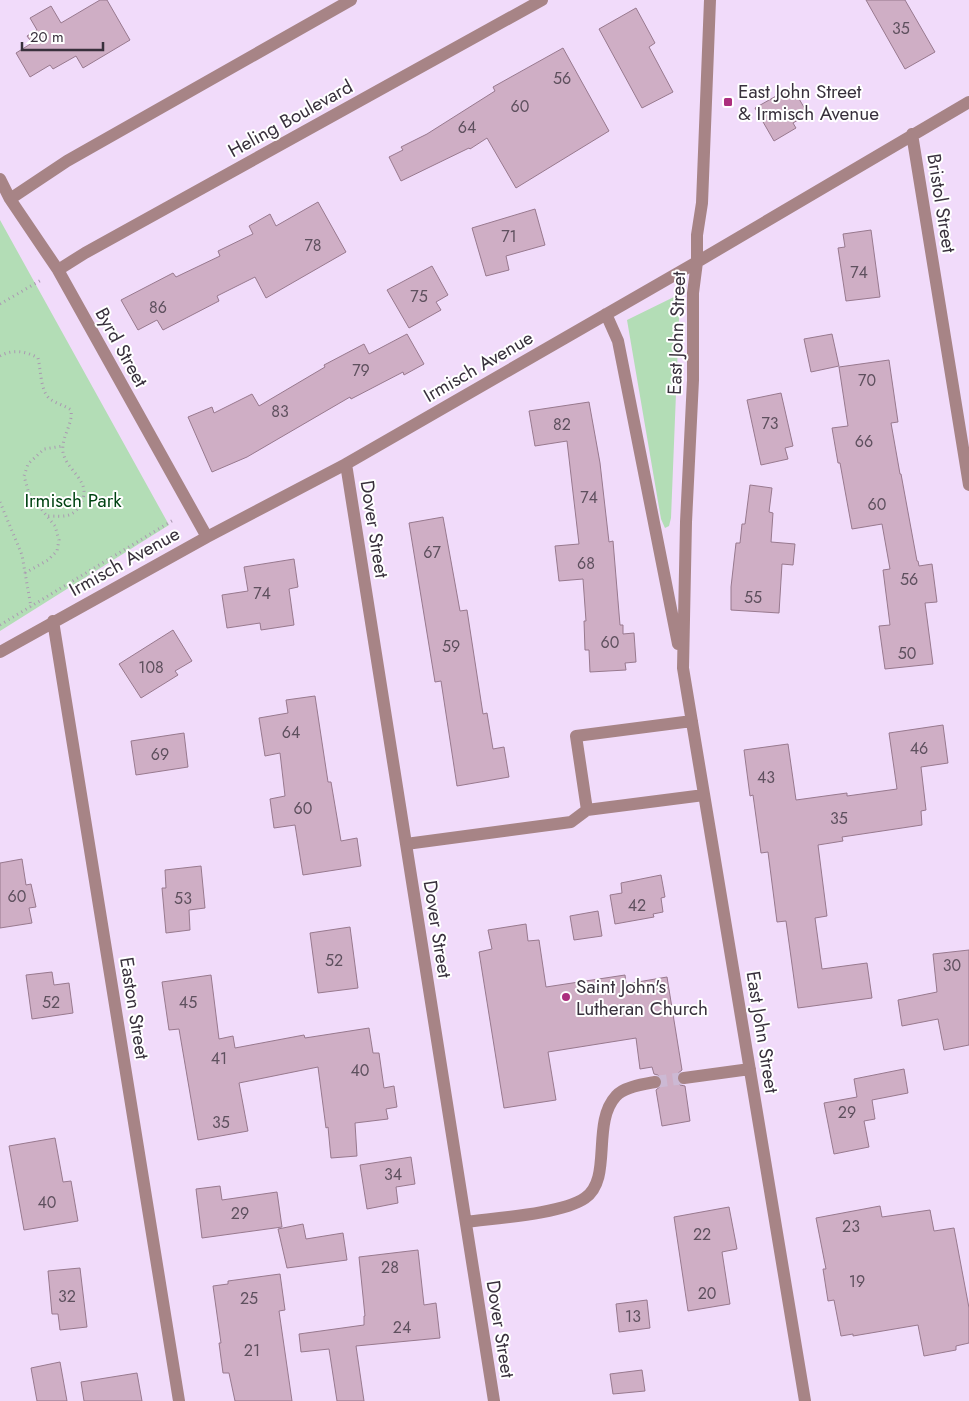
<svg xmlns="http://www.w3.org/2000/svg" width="969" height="1401" font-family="Jost,sans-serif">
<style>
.green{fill:#b3ddb6}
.building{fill:#cfaec5;stroke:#98798e}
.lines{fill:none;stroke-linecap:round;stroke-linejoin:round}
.minor-tunnel{stroke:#ccb9d4;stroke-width:12;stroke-dasharray:12 6;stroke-linecap:butt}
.path{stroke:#aa99b1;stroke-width:3;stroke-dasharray:1 4;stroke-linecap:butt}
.minor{stroke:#a78486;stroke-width:12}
.poi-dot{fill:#ac2e7e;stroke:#fff;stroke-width:2}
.labels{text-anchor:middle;stroke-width:4;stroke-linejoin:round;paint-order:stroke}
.number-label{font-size:16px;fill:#5e505e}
.poi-label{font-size:19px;fill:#38303c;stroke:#fff;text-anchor:start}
.street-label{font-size:19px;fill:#38303c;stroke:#fff}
.park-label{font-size:19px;fill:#004313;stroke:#fff}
</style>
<rect width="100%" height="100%" fill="#f1dbfa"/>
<!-- green -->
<path class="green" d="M0,220L169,525L0,631Z
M680,294L671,518L669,526L665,528L661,519L627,320Z"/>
<!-- building -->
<path class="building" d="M100,0H107L130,40L83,68L76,56L53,69L50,65L30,77L16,53L32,43L27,36L37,30L30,18L51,6L61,23Z
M866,0H905L935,52L905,69Z
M636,8L655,43L649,47L673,92L642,108L599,29Z
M563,48L609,131L516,188L487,138L470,149L469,148L401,181L389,157L403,150L401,147L427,134L495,91L493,87Z
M792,87L808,114L793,123L796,128L774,141L755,108Z
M318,202L346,252L266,298L255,277L217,296L219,301L163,330L157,320L138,330L121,300L173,273L176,277L220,256L218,251L253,234L249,226L270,214L276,226Z
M535,209L545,245L506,256L509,270L486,276L472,228Z
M871,230L880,297L846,301L838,248L845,247L843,234Z
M432,266L448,295L436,302L441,310L409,328L387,290Z
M407,334L424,364L404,375L403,372L351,399L350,397L247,457L212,472L188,417L212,407L214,413L252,394L259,406L325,367L324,365L364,344L369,354Z
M832,334L839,366L811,372L804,339Z
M889,360L898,422L891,423L900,474H901L917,561H918L919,566L932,564L937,602L925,603L933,664L885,669L879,626L890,625L883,570L890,569L882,524L852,529L840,463H838L832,428L848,426L839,367Z
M781,393L793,446L785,448L788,459L761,465L747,400Z
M589,402L600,463L609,542L613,541L620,625H623V634L634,633L636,662L625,663L626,670L590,672L589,650H585L584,621H586L583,579L559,581L555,546L579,544L567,441L535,446L529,411Z
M750,485L772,488L769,512L773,513L771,542L795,544L793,565L782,564L779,613L731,610V587L736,543H740L742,524H745Z
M443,517L460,611L467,610L483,714L487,713L493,749L504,747L509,777L457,786L441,681L435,682L409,523Z
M294,559L298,587L289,589L294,625L261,630L260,623L227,628L222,595L248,591L244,567Z
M173,630L192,661L175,671L178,675L141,698L119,664Z
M315,696L328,782H331L341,841L357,838L361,866L303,875L295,825L274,828L270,799L285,796L280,753L265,756L259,718L288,713L286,700Z
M943,725L948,763L921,767L926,810L921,811L922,825L842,837L843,841L818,845L827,916L815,918L822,969L867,963L872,998L798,1008L786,921L777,922L768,852L761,853L753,795L750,796L744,750L788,744L796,800L847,793V796L897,789L889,733Z
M184,733L188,767L136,775L131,741Z
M22,859L26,885L31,884L36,907L29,908L32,923L0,928V863Z
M201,866L205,908L189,910L190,930L166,933L162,888H166L165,870Z
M661,875L665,897L661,898L663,912L653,914L654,917L615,924L610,895L622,893L621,883Z
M598,911L602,936L574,940L570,916Z
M526,924L528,941L539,940L546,987L625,975L626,984L667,977L682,1070L677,1074L676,1080L680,1085L685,1086L690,1121L662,1126L656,1090L662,1085L663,1080L658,1075L654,1074L652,1067L640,1069L636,1038L548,1052L556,1100L504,1108L479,952L492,949L488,930Z
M350,927L358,988L318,993L310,933Z
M969,950V1045L944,1050L938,1019L902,1026L898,1000L937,992L933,954Z
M52,972L54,985L69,983L73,1013L32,1019L26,975Z
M211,975L219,1039L233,1036L235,1048L304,1035L305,1038L369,1028L373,1053H379L384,1088L394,1086L397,1107L386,1109L388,1119L355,1123L357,1156L331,1158L328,1127L326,1128L318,1067L239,1083L248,1131L198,1140L179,1029L169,1030L162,982Z
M904,1069L908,1093L872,1100L875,1119L864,1121L869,1147L834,1154L824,1103L857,1097L854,1079Z
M55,1138L63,1182L71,1181L78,1221L24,1230L9,1146Z
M411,1157L415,1184L396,1187L398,1203L367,1209L360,1165Z
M220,1186L222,1200L277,1192L282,1227L202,1238L196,1189Z
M880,1206L882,1217L930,1210L934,1231L954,1228L969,1308V1343L956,1346V1350L924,1356L918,1325L853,1336V1334L841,1336L834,1300L828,1301L823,1269H826L816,1218Z
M729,1207L737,1249L722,1252L730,1304L688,1311L674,1217Z
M303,1224L306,1239L343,1233L347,1260L287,1268L278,1229Z
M418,1250L424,1305L436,1303L440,1338L356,1346L364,1401H337L329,1349L301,1352L299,1334L364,1325V1316H365L359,1257Z
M80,1268L87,1327L60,1330L58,1314H52L48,1271Z
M280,1274L285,1310L279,1311L292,1401H235L229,1373H223L219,1343H221L213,1286L228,1284V1281Z
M647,1300L650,1328L619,1332L616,1304Z
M60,1362L67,1401H37L31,1368Z
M642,1370L645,1391L613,1394L610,1374Z
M137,1373L142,1401H84L81,1382Z"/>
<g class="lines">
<!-- minor-tunnel -->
<path class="minor-tunnel" d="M655,1082L684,1078"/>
<!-- path -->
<path class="path" d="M0,304L43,279
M0,356C12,349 26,351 38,358C41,369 40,391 50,399C57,404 64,405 71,410C73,425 61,437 63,452C66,471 93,481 81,503C73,519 63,516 48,516
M0,502L22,555L31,607
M25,573L48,560L57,551L59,540L55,526L29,494L24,476L28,464L44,449L63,446
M0,625L175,519"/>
<!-- minor -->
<path class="minor" d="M710,0L702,203L697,235V262L693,293V380L686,522L683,668L805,1401
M912,134L969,485
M0,179L10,199L58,270L207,537
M10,199L67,161L351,0
M58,270L85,253L542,0
M606,314L618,341L678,644
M346,464L494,1401
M53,621L179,1401
M0,652L207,537L346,464L697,262L969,102
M692,721L576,736L587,810L704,795
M406,844L571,822L587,810
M684,1078L750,1069
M466,1222C495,1218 562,1214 585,1198C613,1179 591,1123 616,1096C623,1087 644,1084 655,1082"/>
</g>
<!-- markers -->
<g class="poi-dot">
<rect x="723" y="97" width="10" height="10" rx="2.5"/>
<circle cx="566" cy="997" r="5"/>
</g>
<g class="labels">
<!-- number labels -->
<g class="number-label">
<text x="901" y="34">35</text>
<text x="562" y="84">56</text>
<text x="520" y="112">60</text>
<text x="467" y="133">64</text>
<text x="509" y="242">71</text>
<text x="313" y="251">78</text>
<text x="859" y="278">74</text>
<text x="419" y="302">75</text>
<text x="158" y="313">86</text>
<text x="361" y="376">79</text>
<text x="867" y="386">70</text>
<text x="280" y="417">83</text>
<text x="770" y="429">73</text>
<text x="562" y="430">82</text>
<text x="864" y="447">66</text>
<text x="589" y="503">74</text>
<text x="877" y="510">60</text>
<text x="432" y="558">67</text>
<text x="586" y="569">68</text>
<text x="909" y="585">56</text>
<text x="262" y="599">74</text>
<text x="753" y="603">55</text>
<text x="610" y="648">60</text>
<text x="451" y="652">59</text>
<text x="907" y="659">50</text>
<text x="151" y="673">108</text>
<text x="291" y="738">64</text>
<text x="919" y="754">46</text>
<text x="160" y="760">69</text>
<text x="766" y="783">43</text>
<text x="303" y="814">60</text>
<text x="839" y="824">35</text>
<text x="17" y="902">60</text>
<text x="183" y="904">53</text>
<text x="637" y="911">42</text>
<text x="334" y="966">52</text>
<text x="952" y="971">30</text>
<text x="51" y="1008">52</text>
<text x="188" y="1008">45</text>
<text x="219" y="1064">41</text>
<text x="360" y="1076">40</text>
<text x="847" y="1118">29</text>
<text x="221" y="1128">35</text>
<text x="393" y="1180">34</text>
<text x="47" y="1208">40</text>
<text x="240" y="1219">29</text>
<text x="851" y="1232">23</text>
<text x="702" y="1240">22</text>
<text x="390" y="1273">28</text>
<text x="857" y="1287">19</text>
<text x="707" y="1299">20</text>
<text x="67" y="1302">32</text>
<text x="249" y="1304">25</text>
<text x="633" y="1322">13</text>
<text x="402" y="1333">24</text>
<text x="252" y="1356">21</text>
</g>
<!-- poi labels -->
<g class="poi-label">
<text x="738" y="98">East John Street<tspan x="738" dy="22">&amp; Irmisch Avenue</tspan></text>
<text x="576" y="993">Saint John's<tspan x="576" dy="22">Lutheran Church</tspan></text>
</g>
<!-- street labels -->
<g class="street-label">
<text transform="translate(290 118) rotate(-29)" y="7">Heling Boulevard</text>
<text transform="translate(942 203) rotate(81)" y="7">Bristol Street</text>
<text transform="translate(676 333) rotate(-88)" y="7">East John Street</text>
<text transform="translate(122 347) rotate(61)" y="7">Byrd Street</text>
<text transform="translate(478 366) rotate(-30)" y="7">Irmisch Avenue</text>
<text transform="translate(375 529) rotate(81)" y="7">Dover Street</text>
<text transform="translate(124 561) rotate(-29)" y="7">Irmisch Avenue</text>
<text transform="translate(438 929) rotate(81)" y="7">Dover Street</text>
<text transform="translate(135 1008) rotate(81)" y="7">Easton Street</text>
<text transform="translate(763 1032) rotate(81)" y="7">East John Street</text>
<text transform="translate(501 1329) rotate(81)" y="7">Dover Street</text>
</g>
<!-- park labels -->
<g class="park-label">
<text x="73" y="507">Irmisch Park</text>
</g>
</g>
<!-- scale -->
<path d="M22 42v8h81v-8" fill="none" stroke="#38303c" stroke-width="2.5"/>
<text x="30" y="42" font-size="15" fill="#38303c" stroke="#ffffff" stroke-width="4" paint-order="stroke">20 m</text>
</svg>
